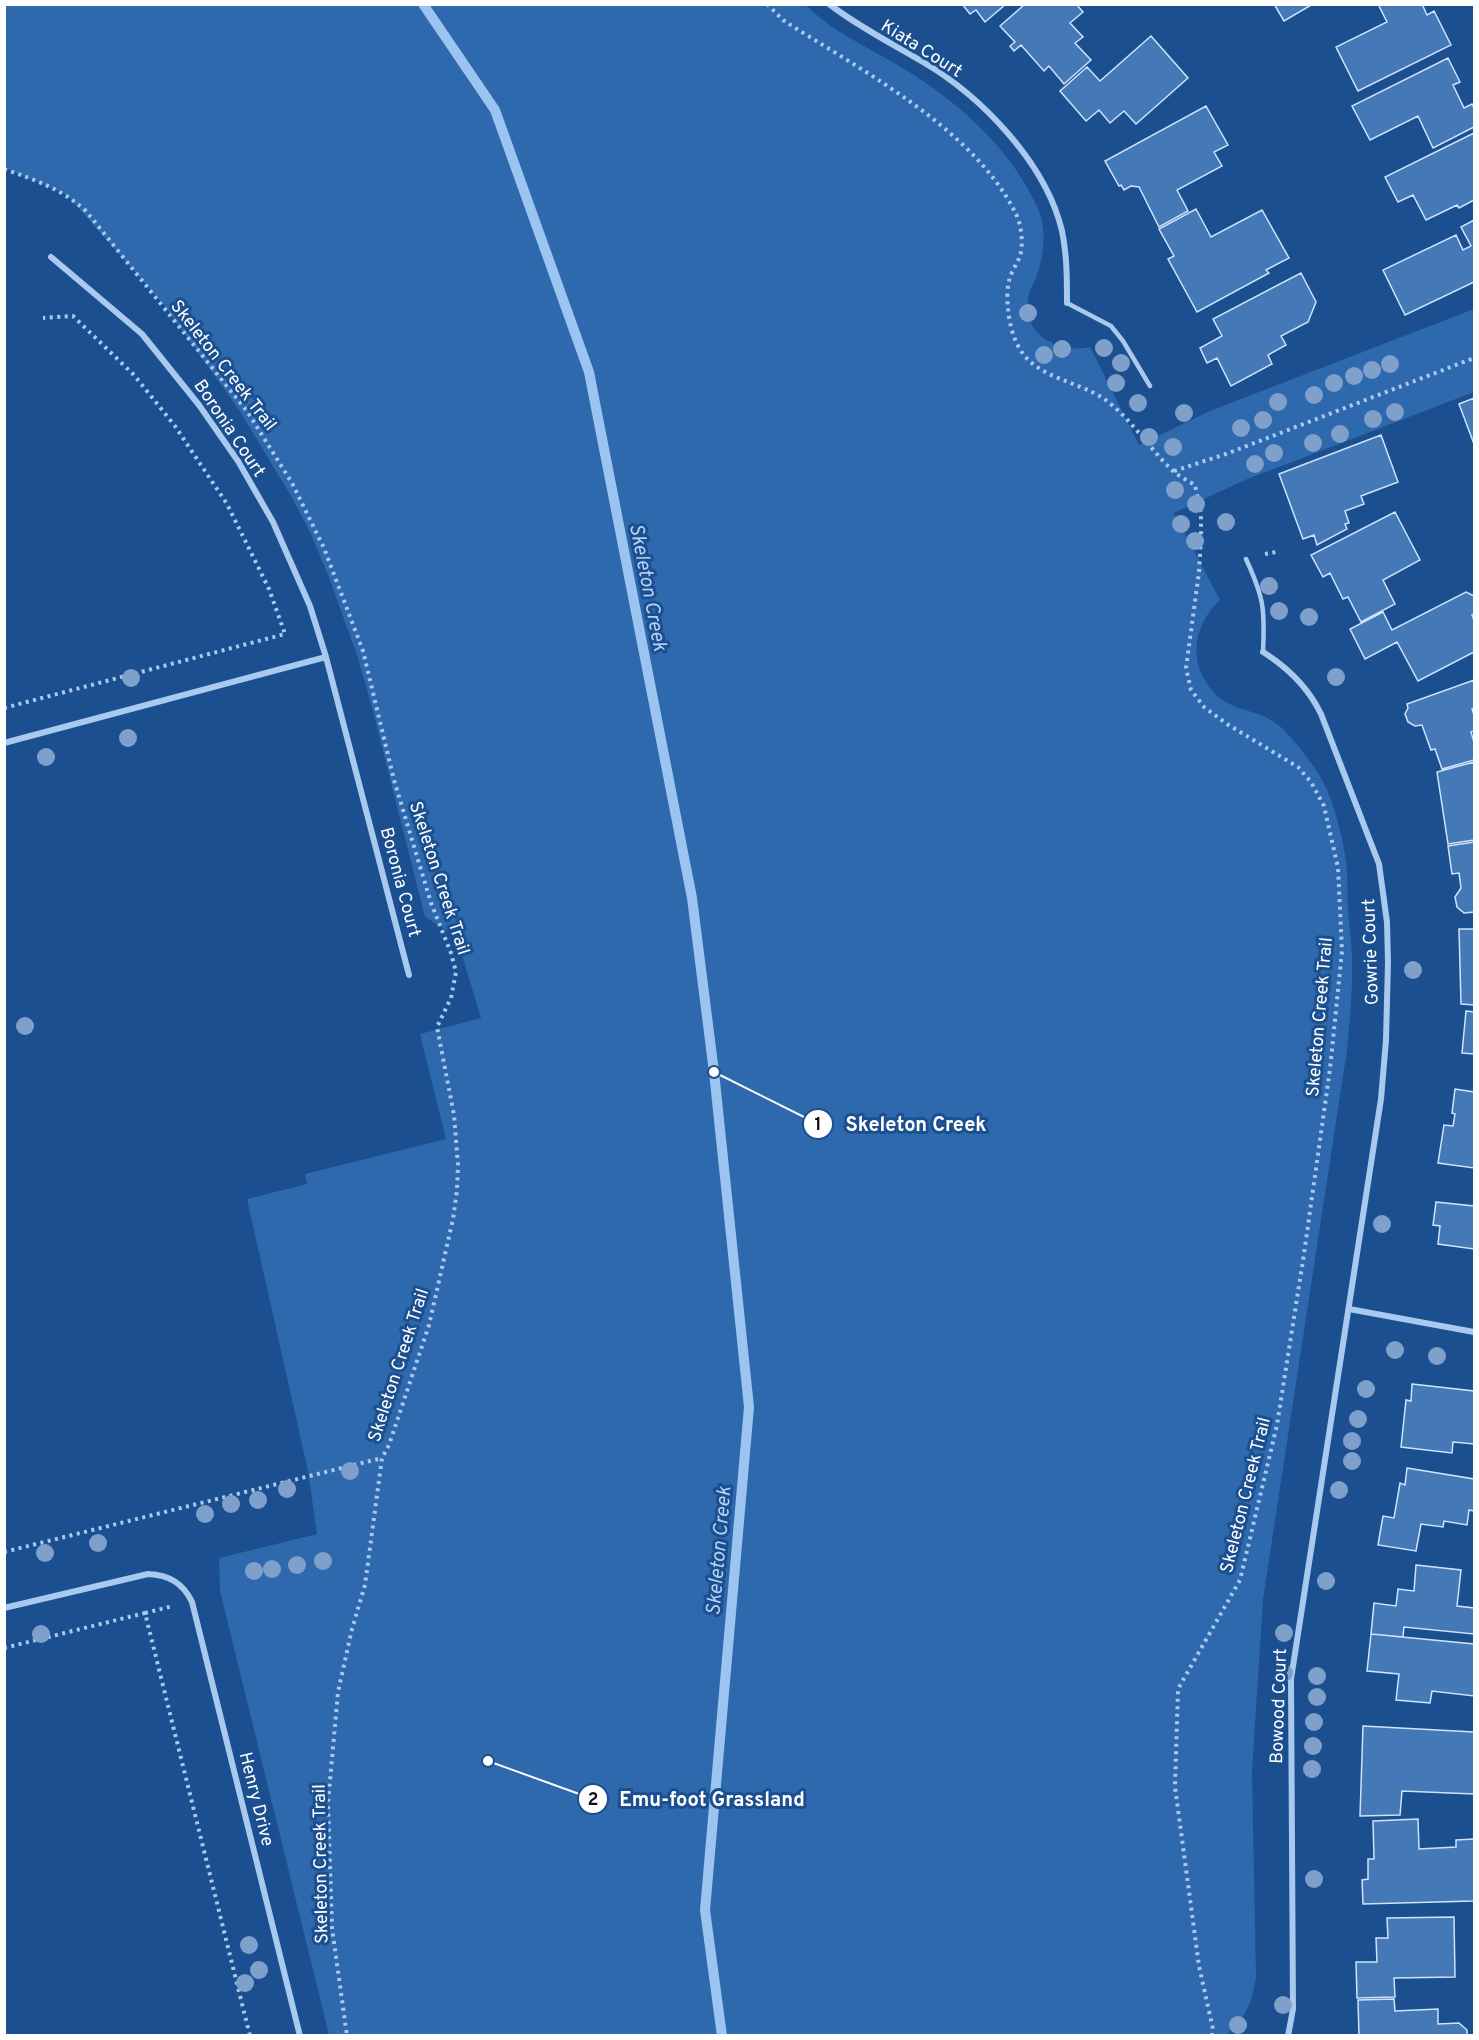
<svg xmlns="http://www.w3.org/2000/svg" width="1479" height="2040" font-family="Overpass,sans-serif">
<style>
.green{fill:#2e69ad}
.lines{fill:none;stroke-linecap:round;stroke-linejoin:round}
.stream{stroke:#9cc4f0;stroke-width:10}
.building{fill:#4478b7;stroke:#cfe3fa;stroke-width:1.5}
.path{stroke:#a9c9ee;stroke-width:4;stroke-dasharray:3 4.5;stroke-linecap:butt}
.lane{stroke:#a9c9ee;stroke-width:4.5}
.street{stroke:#a9c9ee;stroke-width:6}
.tree{fill:#7ea0ca}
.labels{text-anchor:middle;stroke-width:6;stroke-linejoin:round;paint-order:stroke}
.street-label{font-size:18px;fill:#fff;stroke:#1b4f8f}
.water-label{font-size:20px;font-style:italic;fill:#b5d3f5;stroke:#1b4f8f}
.leader{fill:none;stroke:#fff;stroke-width:2}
.callout-dot{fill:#fff;stroke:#1b4f8f;stroke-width:2}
.mark-label{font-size:18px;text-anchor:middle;font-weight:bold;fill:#111}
.callout-label{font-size:20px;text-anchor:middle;font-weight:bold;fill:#fff;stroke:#1b4f8f;stroke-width:6;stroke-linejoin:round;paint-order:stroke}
</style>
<rect width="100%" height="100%" fill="#1b4f8f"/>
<!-- green -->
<path class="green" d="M5,4L805,5C815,13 825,23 837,30C864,47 893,61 920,79C968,111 1014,154 1038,209C1047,230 1044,254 1037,275C1034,284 1028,292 1028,301C1024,337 1060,353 1090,347L1139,445L1210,411L1474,309V392L1245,480L1174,513L1220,600C1200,618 1189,649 1202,675C1225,719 1254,702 1283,729C1294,740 1315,766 1322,780C1334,800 1346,849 1347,872C1348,884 1347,897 1348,909C1349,924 1351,939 1352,955C1353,987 1350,1019 1347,1050L1263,1599L1252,1772L1256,1977C1251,2007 1247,2013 1227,2035H329L220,1591L219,1558L317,1534L308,1471L247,1199L307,1184L305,1174L446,1139L420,1034L481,1018L456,936L425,917L372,707L358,658L328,575L310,532L291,496L239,410L164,305L67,195L5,168Z"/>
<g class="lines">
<!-- stream -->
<path class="stream" d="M423,4L495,110L589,372L692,898L714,1072L749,1407L705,1910L722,2036"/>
</g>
<!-- building -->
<path class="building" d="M962,4H1006L985,22L976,10L970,14Z
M1025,4H1076L1083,12L1070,23L1083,37L1075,43L1091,60L1064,84L1049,66L1044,71L1021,45L1014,51L1010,46L1015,42L1000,26Z
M1274,4H1313L1284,21Z
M1378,4H1422L1427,15L1434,11L1451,45L1358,91L1336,47L1387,22Z
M1151,36L1188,78L1136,124L1124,111L1110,123L1099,110L1086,121L1060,91L1087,67L1100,81Z
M1448,58L1460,82L1453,85L1464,108L1472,104L1474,108V127L1433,148L1418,116L1370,140L1352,106Z
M1206,106L1228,145L1214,152L1222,166L1177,190L1188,211L1159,227L1139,187L1131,186L1124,190L1121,185L1119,186L1105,161Z
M1474,133V200L1459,208L1457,205L1426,220L1413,195L1398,202L1385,177Z
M1196,209L1211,237L1262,210L1289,258L1266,270L1269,273L1197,312L1168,259L1174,256L1159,229Z
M1474,220V282L1405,315L1383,270L1456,235L1463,250L1471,246L1461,227Z
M1301,273L1316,302L1308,322L1281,336L1286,345L1268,355L1272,364L1231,386L1217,358L1207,363L1200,348L1222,336L1213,319Z
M1474,398V444L1459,404Z
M1381,435L1398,482L1361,496L1364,504L1345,511L1349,523L1345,524L1347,529L1317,545L1314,535L1303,539L1279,474Z
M1395,512L1420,560L1383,580L1395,604L1361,622L1348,597L1343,599L1330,573L1323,577L1311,555Z
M1466,592L1474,596V614L1472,615L1474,620V652L1418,681L1397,642L1365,659L1350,629L1383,612L1392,630Z
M1474,680V708L1472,709L1474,715V731L1471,732L1474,742V760L1442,769L1435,749L1431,750L1422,725L1415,726L1408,722L1405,714L1408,708L1407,704Z
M1474,762V840L1448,844L1437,772Z
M1474,842V912L1464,913L1457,907L1455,897L1461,888L1459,873L1452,874L1448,846Z
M1459,929H1474V1005L1461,1004Z
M1466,1011L1474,1012V1054L1462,1053Z
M1455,1089L1474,1092V1168L1438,1163L1444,1125L1453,1126L1455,1114L1452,1113Z
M1436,1202L1474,1206V1249L1438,1244L1440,1226L1433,1225Z
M1412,1384L1474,1391V1444L1453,1442L1452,1453L1401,1447L1406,1400L1411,1401Z
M1407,1468L1474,1479V1511L1469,1510L1467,1525L1444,1521L1443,1527L1421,1524L1416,1551L1378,1545L1383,1516L1394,1518L1400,1483L1405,1485Z
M1416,1565L1461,1570L1457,1606L1474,1608V1634L1404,1627L1403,1637L1371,1634L1374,1603L1396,1606L1398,1589L1414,1591Z
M1371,1634L1474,1644V1696L1432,1691L1430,1703L1396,1700L1399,1674L1367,1671Z
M1363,1726L1474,1732V1794L1402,1791L1400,1815L1360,1816Z
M1418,1819L1419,1849L1456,1847V1840L1474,1839V1901L1363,1904L1362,1880L1368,1879V1859H1374L1373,1821Z
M1454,1917L1455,1977L1394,1978L1395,1997L1357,1998L1356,1962H1377L1376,1938H1388L1387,1918Z
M1394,1999L1395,2011L1438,2009V2024L1459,2023L1467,2030V2036H1359L1358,2000Z"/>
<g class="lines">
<!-- path -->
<path class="path" d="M767,4L783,20C860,70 972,127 1015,212C1021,223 1024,243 1020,256C1017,264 1011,272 1009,281C1007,289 1007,300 1008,308C1009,323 1014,343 1024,355C1042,378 1078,382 1103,398C1130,417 1148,447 1172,470C1178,476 1187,480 1195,485L1201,514V537L1199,572L1186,668L1191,690L1204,707L1227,724L1298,767L1311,782L1324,806L1338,868L1342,951L1330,1069L1304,1254L1277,1425L1240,1580L1178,1689L1175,1787L1199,1966L1213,2029L1212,2036
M4,169C35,180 62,189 86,211L247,411L292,483L324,548L363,651L394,780L431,903L451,953L456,972L451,998L437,1027L454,1115L458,1165L457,1190L453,1219L429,1325L389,1445L382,1458L365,1585L352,1629L338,1692L328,1803L332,1928L347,2036
M1174,471L1226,454L1474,358
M1265,554L1276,552
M4,708L285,634L269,589L227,504L175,426L134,375L73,316L43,318
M4,1552L382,1458
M145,1613L173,1606
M4,1648L145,1613L250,2036"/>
<!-- lane -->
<path class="lane" d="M1067,303L1111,326L1123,341L1150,386
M1246,559C1264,598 1265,609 1263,652"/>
<!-- street -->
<path class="street" d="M829,4C859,27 891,43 923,62C981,96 1046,163 1062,231C1067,255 1067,279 1067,303
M51,257L142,334L199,405L238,461L273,522L310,606L326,657L409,975
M1263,652C1287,667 1308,687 1321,714L1379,864L1387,922L1388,962L1386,1040L1381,1099L1291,1679L1293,2009L1288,2036
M4,743L326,657
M1349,1309L1474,1332
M4,1608L148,1574C169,1575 183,1583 192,1602L300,2036"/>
</g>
<!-- trees -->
<g class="tree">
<circle cx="1028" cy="313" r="9"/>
<circle cx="1104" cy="348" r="9"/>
<circle cx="1062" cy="349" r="9"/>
<circle cx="1044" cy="355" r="9"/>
<circle cx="1121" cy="363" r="9"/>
<circle cx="1390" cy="364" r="9"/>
<circle cx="1372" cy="370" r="9"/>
<circle cx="1354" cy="376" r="9"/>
<circle cx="1116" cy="383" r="9"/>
<circle cx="1334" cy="383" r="9"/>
<circle cx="1314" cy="395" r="9"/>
<circle cx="1278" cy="402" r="9"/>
<circle cx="1138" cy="403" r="9"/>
<circle cx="1395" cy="412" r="9"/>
<circle cx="1184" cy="413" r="9"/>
<circle cx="1373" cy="419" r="9"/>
<circle cx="1263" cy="420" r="9"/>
<circle cx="1241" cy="428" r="9"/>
<circle cx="1340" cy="434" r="9"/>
<circle cx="1149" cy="437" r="9"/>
<circle cx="1313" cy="443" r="9"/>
<circle cx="1173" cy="447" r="9"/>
<circle cx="1274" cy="453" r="9"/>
<circle cx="1255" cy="464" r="9"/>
<circle cx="1175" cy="490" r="9"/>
<circle cx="1196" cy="504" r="9"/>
<circle cx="1226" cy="522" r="9"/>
<circle cx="1181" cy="524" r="9"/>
<circle cx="1195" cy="541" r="9"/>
<circle cx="1269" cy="586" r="9"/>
<circle cx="1279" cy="611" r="9"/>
<circle cx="1309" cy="617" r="9"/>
<circle cx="1336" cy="677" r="9"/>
<circle cx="131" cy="678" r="9"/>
<circle cx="128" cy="738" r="9"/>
<circle cx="46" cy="757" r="9"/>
<circle cx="1413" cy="970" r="9"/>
<circle cx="25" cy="1026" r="9"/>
<circle cx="1382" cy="1224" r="9"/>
<circle cx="1395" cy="1350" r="9"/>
<circle cx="1437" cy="1356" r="9"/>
<circle cx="1366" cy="1389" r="9"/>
<circle cx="1358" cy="1419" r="9"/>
<circle cx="1352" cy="1441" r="9"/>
<circle cx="1352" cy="1461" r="9"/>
<circle cx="350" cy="1471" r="9"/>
<circle cx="287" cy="1489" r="9"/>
<circle cx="1339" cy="1490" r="9"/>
<circle cx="258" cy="1500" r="9"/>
<circle cx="231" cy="1504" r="9"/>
<circle cx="205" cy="1514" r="9"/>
<circle cx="98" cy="1543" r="9"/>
<circle cx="45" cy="1553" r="9"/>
<circle cx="323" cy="1561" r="9"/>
<circle cx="297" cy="1565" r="9"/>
<circle cx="272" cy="1569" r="9"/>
<circle cx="254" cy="1571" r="9"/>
<circle cx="1326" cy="1581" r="9"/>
<circle cx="1284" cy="1633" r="9"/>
<circle cx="41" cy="1634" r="9"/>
<circle cx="1284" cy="1673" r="9"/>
<circle cx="1317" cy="1676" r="9"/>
<circle cx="1317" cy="1697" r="9"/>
<circle cx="1314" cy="1722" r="9"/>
<circle cx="1313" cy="1746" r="9"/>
<circle cx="1312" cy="1769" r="9"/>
<circle cx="1314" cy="1879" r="9"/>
<circle cx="249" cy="1945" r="9"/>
<circle cx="259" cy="1970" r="9"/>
<circle cx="245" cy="1983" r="9"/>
<circle cx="1283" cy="2005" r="9"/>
<circle cx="1238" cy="2025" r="9"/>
</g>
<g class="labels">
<!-- street labels -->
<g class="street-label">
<text transform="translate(922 48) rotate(32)" y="6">Kiata Court</text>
<text transform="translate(224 365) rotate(52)" y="6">Skeleton Creek Trail</text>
<text transform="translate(230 428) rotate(56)" y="6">Boronia Court</text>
<text transform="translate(440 878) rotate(72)" y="6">Skeleton Creek Trail</text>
<text transform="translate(401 882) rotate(75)" y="6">Boronia Court</text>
<text transform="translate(1370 952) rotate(-92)" y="6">Gowrie Court</text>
<text transform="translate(1319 1017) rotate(-85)" y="6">Skeleton Creek Trail</text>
<text transform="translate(398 1365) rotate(-72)" y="6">Skeleton Creek Trail</text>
<text transform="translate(1245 1495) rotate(-76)" y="6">Skeleton Creek Trail</text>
<text transform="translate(1278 1706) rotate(-88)" y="6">Bowood Court</text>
<text transform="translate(257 1799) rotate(76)" y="6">Henry Drive</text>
<text transform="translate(320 1864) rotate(-91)" y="6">Skeleton Creek Trail</text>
</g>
<!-- water labels -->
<g class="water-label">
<text transform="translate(649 587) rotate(79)" y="7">Skeleton Creek</text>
<text transform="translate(718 1551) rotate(-85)" y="7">Skeleton Creek</text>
</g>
</g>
<!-- callouts -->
<path class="leader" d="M714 1072L818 1124M488 1761L593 1799"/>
<g class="callout-dot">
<circle cx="714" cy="1072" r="6"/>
<circle cx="488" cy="1761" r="6"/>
<circle cx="818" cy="1124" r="15"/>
<circle cx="593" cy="1799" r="15"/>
</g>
<g class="mark-label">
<text x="818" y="1130">1</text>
<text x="593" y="1805">2</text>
</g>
<g class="callout-label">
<text x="916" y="1131">Skeleton Creek</text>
<text x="712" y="1806">Emu-foot Grassland</text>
</g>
<!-- border -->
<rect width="1479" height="2040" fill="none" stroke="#ffffff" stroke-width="12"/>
</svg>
